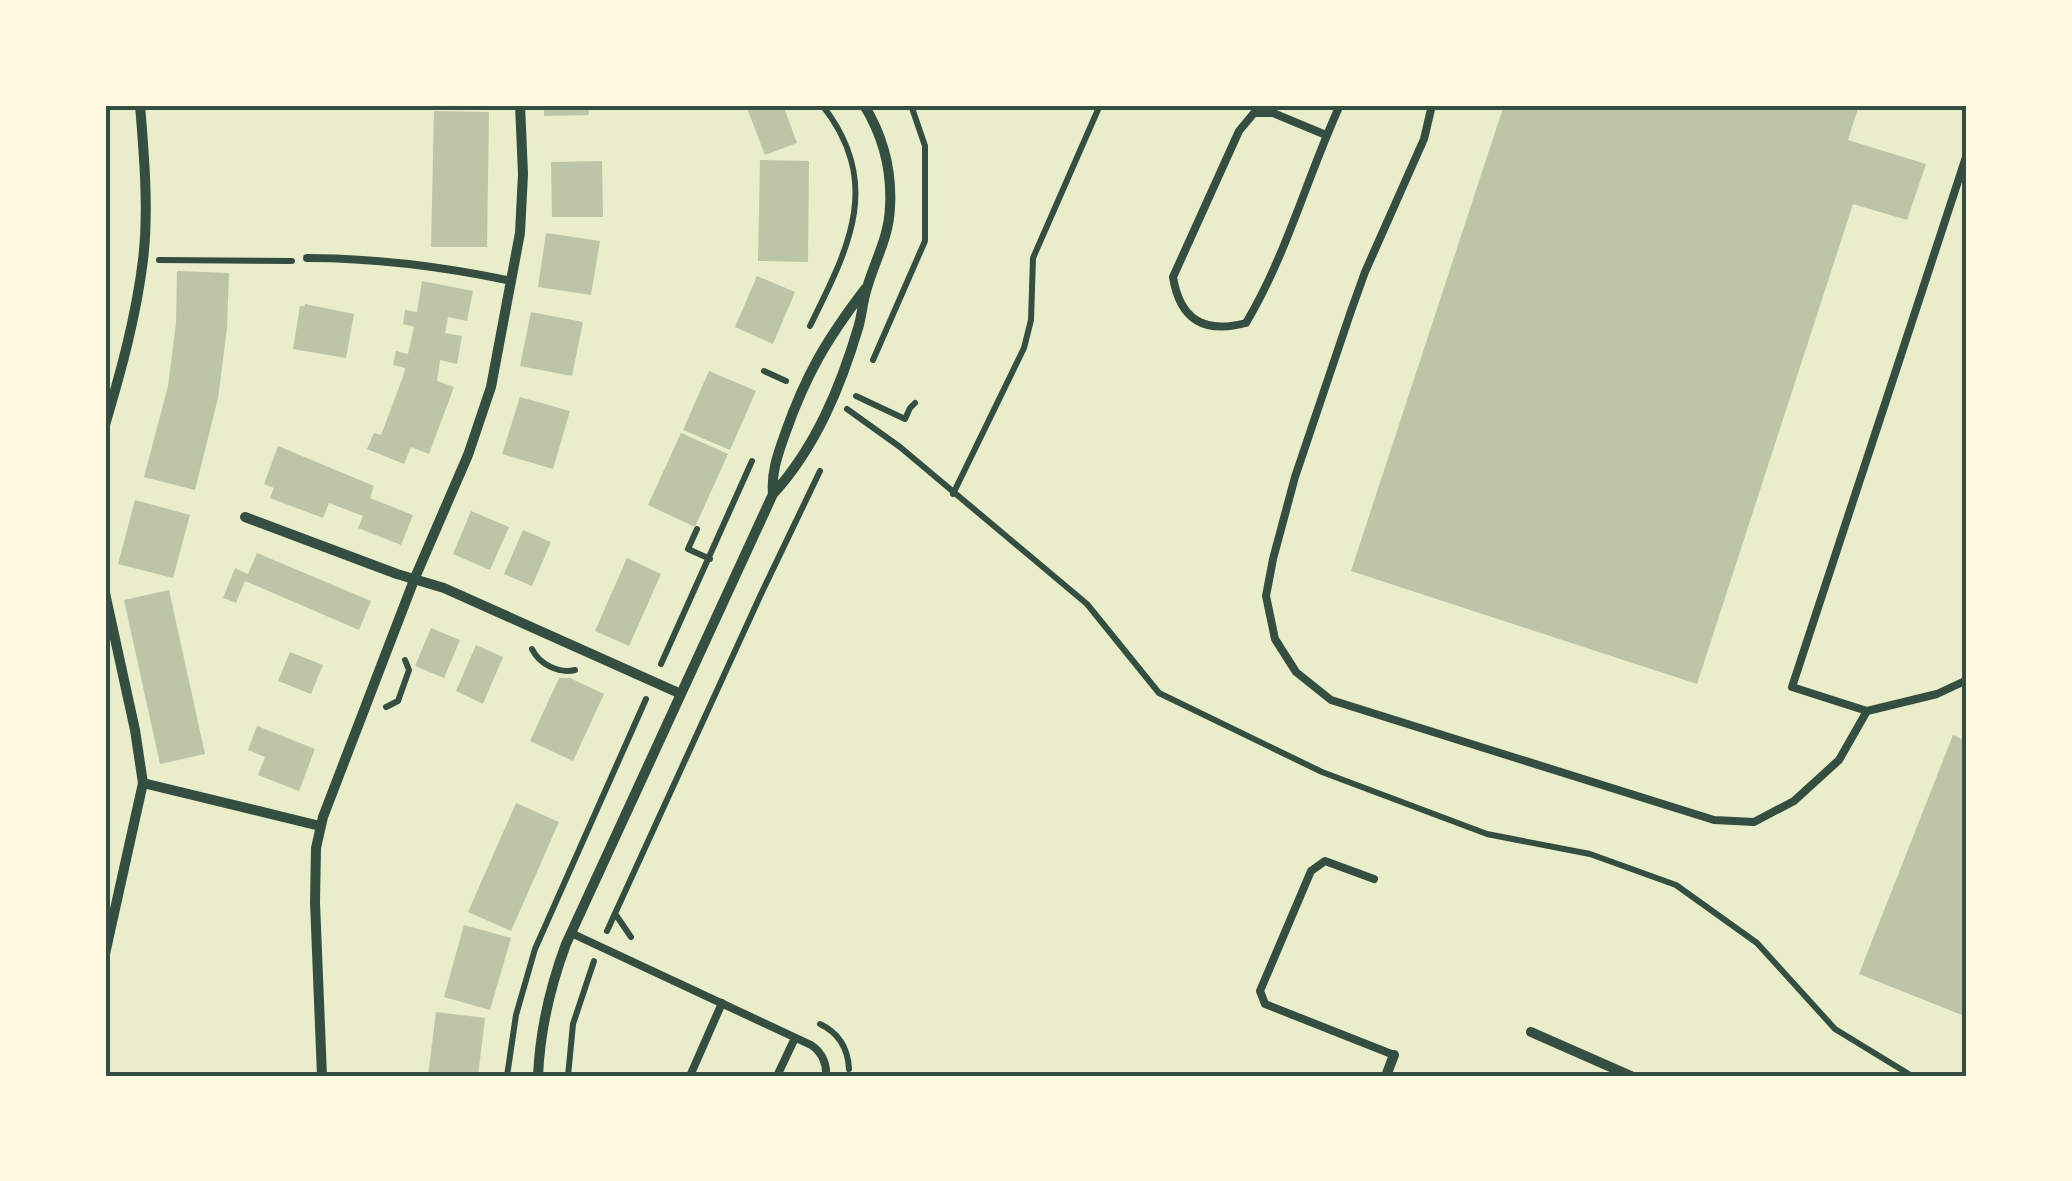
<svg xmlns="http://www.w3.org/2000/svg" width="2072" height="1181" font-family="'Fira Sans',sans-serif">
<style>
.building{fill:#bcc5a7}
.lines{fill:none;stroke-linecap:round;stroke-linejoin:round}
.path{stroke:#344e41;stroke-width:6}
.service{stroke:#344e41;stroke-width:8}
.minor{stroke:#344e41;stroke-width:10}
.neatline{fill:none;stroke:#344e41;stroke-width:4}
</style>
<rect width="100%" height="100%" fill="#e9edc9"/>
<!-- building -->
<path class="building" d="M544,105H588L589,115L544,116Z
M754,105H783L797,143L765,155L747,108Z
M1504,105H1859L1848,140L1926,164L1907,220L1853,204L1697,684L1351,571Z
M434,111L489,112L487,247H431Z
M760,160L809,161L808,262L758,261Z
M602,161L603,217H552L551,162Z
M546,233L600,241L591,295L538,287Z
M177,271L229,273L227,328L218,398L195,490L144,477L168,386L176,323Z
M757,276L795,292L773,344L735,327Z
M422,281L473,291L467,321L448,317L445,333L462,336L457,364L440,360L437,381L454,387L429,454L411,447L404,464L367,449L374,433L381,435L403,377L405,368L393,365L396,351L408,354L414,327L403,324L405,310L417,312Z
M305,304L354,314L346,358L293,349L300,306H305Z
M531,312L583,322L572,376L520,366Z
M709,371L756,391L730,450L683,430Z
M520,397L570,411L553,469L502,454Z
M681,433L728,454L695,527L648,505Z
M278,446L374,486L370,498L413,515L401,545L358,528L363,516L329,503L323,518L270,498L274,488L264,484Z
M135,500L190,515L173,578L118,564Z
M471,511L509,527L490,570L453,554Z
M523,530L551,542L532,586L504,574Z
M257,553L371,601L359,630L245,581L236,603L223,598L235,568L248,574Z
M627,558L661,574L629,646L595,631Z
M169,590L205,754L160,764L124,600Z
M431,628L460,640L444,678L415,666Z
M476,645L503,657L483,704L456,691Z
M290,652L323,665L311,694L278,681Z
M559,678H570L604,694L573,761L530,741Z
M257,726L315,749L299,791L258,775L265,757L248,750Z
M1953,735L1967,741V1017L1859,974Z
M516,803L559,822L511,931L468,912Z
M464,925L511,938L490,1010L444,997Z
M436,1012L485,1018L478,1076H428Z"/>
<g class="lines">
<!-- path -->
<path class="path" d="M159,260L292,261
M810,326C848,249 884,183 822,105
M873,360L925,241V146L911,105
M764,371L786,381
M856,396L905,419L910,408L915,403
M847,409L900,447L1087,604L1159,693L1322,772L1487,834L1590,854L1676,885L1757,943L1835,1029L1912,1076
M953,494L1024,348L1031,320L1033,258L1100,105
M697,529L688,549L710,559
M532,649C539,664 559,674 575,670
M661,664L752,461
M386,707L398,701L409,670L405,660
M616,915L631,937
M607,931L762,592L820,471
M820,1024C839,1033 848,1048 849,1069
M507,1076L516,1015L535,949L646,699
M568,1076L573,1024L594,961"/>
<!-- service -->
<path class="service" d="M1432,105L1424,139L1365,272L1351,311L1295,477L1273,559L1266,596L1275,639L1296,672L1331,700L1714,820L1754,822L1794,801L1839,760L1867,711
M1326,135L1273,113H1254L1239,131L1173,277C1180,320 1204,334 1246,323C1287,254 1307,177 1340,105
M1967,154L1792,687L1867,711L1937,694L1967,680
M307,258C376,258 445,267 512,281
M1374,879L1325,861L1311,871L1260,991L1265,1004L1394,1055
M571,933L811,1045C822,1052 827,1064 826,1076
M690,1076L722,1003
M777,1076L795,1038"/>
<!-- minor -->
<path class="minor" d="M105,425C121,371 136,317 143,260C149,211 144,154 140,105
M773,494C771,472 778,454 785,434C806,374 827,339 865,289
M245,517L397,574L444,588L681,694
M105,593L135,730L143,783L105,954
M143,783L320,826
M1531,1032L1631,1076
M322,1076L315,902L316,848L323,817L414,580L468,455L491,387L520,233L523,174L520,105
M538,1076C540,1030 550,987 566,944L773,494C816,447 841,386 859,325C862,313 863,300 867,288C875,260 889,237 890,207C892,172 883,136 864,105
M1386,1076L1394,1055"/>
</g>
<!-- border -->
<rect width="2072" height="1181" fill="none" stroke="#fefae0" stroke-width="215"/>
<rect x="108" y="108" width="1856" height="966" class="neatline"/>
</svg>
